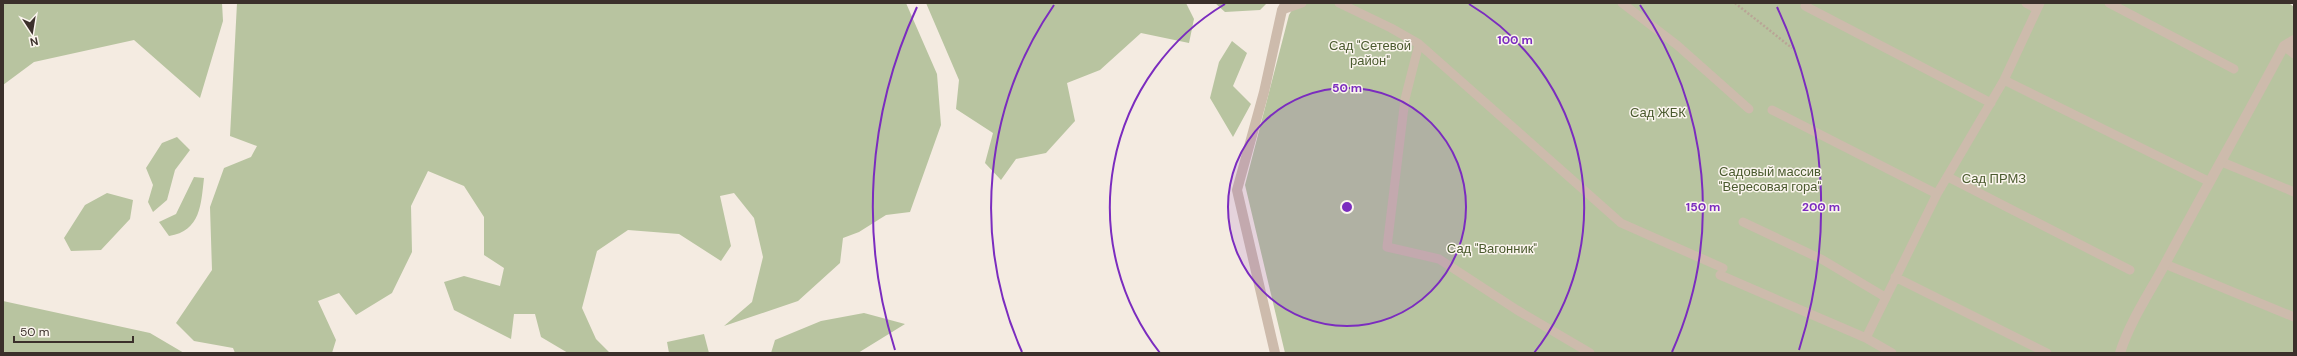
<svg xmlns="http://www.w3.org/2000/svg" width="2297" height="356" font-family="'DM Sans',sans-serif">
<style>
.green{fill:#b8c4a0}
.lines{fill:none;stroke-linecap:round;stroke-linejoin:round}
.path{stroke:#b9a596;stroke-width:2.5;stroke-dasharray:2 2;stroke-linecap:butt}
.service{stroke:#cdbbac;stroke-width:9}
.minor{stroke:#cdbbac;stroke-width:10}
.ring{fill:none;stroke:#7b2cbf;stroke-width:2}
.labels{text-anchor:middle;stroke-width:3;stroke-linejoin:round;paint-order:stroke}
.park-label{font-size:13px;fill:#4a5a2e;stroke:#fbf5ee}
.centre{fill:#7b2cbf;stroke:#fbf5ee;stroke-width:2}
.ring-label{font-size:12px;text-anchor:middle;font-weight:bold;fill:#7b2cbf;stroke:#fbf5ee;stroke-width:3;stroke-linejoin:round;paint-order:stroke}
</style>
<rect width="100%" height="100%" fill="#f4ebe1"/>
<!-- green -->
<path class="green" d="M3,3H222L223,21L200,98L134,40L34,62L3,85Z
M237,3H906L937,74L941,125L910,212L886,215L859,232L843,238L840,263L798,301L724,326L752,302L763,257L754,218L734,193L720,196L731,246L721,261L679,234L628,230L597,251L582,308L596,339L610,353H568L541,337L535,314H514L511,339L454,310L444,282L464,276L500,286L504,268L484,255V217L464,186L428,171L411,206L412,252L392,293L356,315L339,293L318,301L336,340L332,353H235L233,348L194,341L176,323L212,270L210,207L224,168L251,157L257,146L230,136Z
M926,3H1186L1194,19L1189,43L1141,33L1100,70L1067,83L1075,121L1046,153L1016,159L1001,180L985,163L993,133L956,109L959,80Z
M1215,3H1267L1260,10L1225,12Z
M1296,3H2289L2294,7V353H1285L1245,185L1289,15Z
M1232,41L1247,53L1233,86L1251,104L1233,137L1210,98L1219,62Z
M177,137L190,150L175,170L167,200L153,212L148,202L153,185L146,168L162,143Z
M194,177L204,178C201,204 201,231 169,236L159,222L176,214Z
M107,193L133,200L130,219L101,250L71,251L64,238L85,205Z
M3,301L150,333L184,353H3Z
M864,313L905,324L858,353H771L775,340L821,321Z
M704,334L709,353H669L667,342Z"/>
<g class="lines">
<!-- path -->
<path class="path" d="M1735,3L1792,48"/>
<!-- service -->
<path class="service" d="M1339,3L1391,28L1419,44L1621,223L1723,268
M1622,3L1677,45L1749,109
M2026,3L2037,9
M2109,3L2234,69
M1805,6L1991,103
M1282,10L1302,3
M1419,44L1405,99L1387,247L1439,259L1517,310L1590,353
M2284,46L2294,54
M2004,80L2210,182
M1772,110L1937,194L2004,80L2040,3
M2222,162L2294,192
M1948,177L2130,270
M1743,222L1823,260L1885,297
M2165,264L2294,317
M1720,275L1866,338L1937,194
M1895,277L2047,353
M1866,338L1892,353"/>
<!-- minor -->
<path class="minor" d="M1275,353L1237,190L1264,92L1282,10L1286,3
M2120,353C2130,321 2149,294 2165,264C2204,191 2245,119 2284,46L2294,40"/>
</g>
<!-- distance rings -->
<circle cx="1347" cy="207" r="119" fill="#7b2cbf" fill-opacity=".12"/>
<g class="ring">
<circle cx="1347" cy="207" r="119"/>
<path d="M1160 353A237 237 0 0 1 1225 4M1469 4A237 237 0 0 1 1534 353"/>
<path d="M1022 352A356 356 0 0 1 1054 5M1640 5A356 356 0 0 1 1672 352"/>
<path d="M895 350A474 474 0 0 1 917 7M1777 7A474 474 0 0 1 1799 350"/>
</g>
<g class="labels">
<!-- park labels -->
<g class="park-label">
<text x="1370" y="50">Сад "Сетевой<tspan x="1370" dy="15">район"</tspan></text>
<text x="1658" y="117">Сад ЖБК</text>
<text x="1770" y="176">Садовый массив<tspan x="1770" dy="15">"Вересовая гора"</tspan></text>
<text x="1994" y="183">Сад ПРМЗ</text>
<text x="1492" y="253">Сад "Вагонник"</text>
</g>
</g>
<circle cx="1347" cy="207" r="6" class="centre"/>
<g class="ring-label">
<text x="1515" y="44">100 m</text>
<text x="1347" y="92">50 m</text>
<text x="1703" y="211">150 m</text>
<text x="1821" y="211">200 m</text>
</g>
<!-- border -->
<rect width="2297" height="356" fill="none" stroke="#3b302b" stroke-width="8"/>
<!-- north arrow -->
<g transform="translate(32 32) rotate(168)" stroke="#fbf5ee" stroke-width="3" paint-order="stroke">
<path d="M0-3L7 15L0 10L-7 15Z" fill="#3b302b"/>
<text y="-6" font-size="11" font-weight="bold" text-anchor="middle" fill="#3b302b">N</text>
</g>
<!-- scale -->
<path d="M14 336v6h119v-6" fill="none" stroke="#3b302b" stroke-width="2"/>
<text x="20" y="336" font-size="12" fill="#3b302b" stroke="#fbf5ee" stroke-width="3" paint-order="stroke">50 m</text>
</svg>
